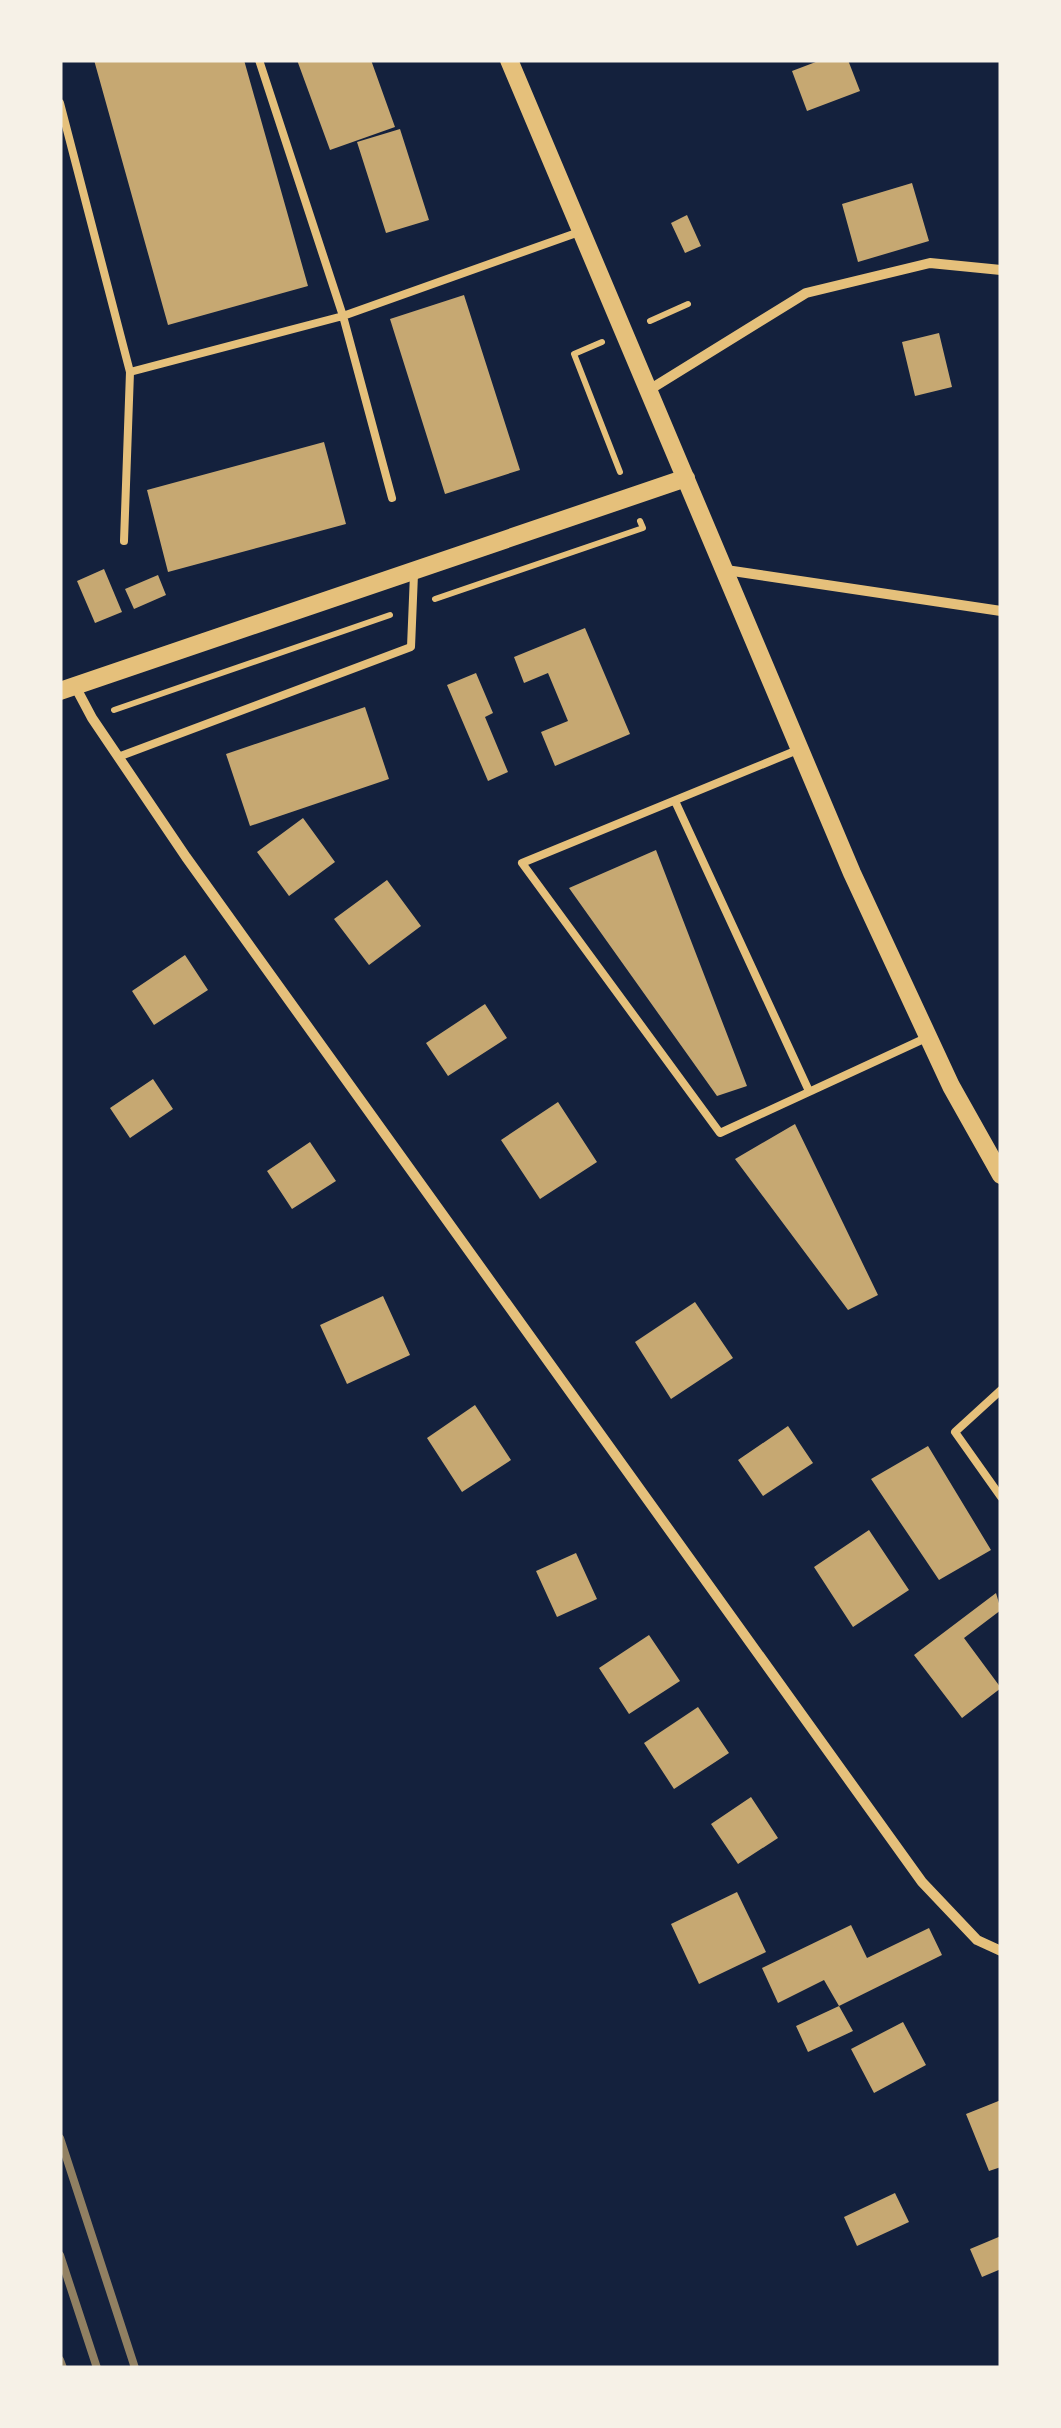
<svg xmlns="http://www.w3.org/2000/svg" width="1061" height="2428" font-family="Montserrat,sans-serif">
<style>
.building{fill:#c6a872}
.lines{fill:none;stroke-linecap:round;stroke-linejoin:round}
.path{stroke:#e5c07b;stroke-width:6}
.service{stroke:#e5c07b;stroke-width:8}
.minor{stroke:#e5c07b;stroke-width:10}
.tertiary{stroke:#e5c07b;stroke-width:18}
.rail{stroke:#918062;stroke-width:8}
</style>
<rect width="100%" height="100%" fill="#14213d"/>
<!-- building -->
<path class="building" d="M94,60H244L308,286L168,325Z
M297,60H371L395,127L330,150Z
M821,60H848L860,91L807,111L792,71Z
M400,129L429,220L386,233L357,142Z
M912,183L929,241L858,262L842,204Z
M687,215L701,246L685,253L671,223Z
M464,295L520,470L445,494L390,319Z
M939,333L952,387L915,396L902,342Z
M324,442L346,524L168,572L147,490Z
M104,569L122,612L95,623L77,581Z
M158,575L166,595L134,609L125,589Z
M585,628L630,734L555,766L541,732L568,721L548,673L524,683L514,657Z
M476,673L493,713L485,717L508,772L488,781L447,685Z
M365,707L389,779L250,826L226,754Z
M303,818L335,862L289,896L257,852Z
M656,850L747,1086L717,1096L569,888Z
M387,880L421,926L369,965L334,919Z
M185,955L208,990L154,1025L132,991Z
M485,1004L507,1038L448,1076L426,1043Z
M153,1079L173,1109L130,1138L110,1108Z
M558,1102L597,1162L540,1199L501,1140Z
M795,1124L878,1295L848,1310L735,1159Z
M310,1142L336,1181L292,1209L267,1171Z
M383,1296L410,1355L347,1384L320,1325Z
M695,1302L733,1358L671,1399L635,1342Z
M475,1405L511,1460L462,1492L427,1438Z
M788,1426L813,1463L763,1496L738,1460Z
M928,1446L991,1550L939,1580L871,1479Z
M869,1530L909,1590L853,1627L814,1567Z
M576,1553L597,1599L557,1617L536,1571Z
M996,1593L1001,1610L964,1638L1001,1688L962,1718L914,1655Z
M649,1635L680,1681L629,1714L599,1668Z
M698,1707L729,1753L674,1789L644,1743Z
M751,1797L778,1838L738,1864L711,1824Z
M737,1892L766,1952L699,1984L671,1924Z
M851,1925L867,1958L929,1928L942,1955L839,2006L824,1980L778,2003L762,1968Z
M839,2006L853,2031L808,2052L796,2026Z
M903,2022L926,2065L874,2093L851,2049Z
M1001,2100V2167L989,2171L966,2114Z
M895,2193L909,2222L857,2246L844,2217Z
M1001,2236V2269L982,2277L970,2249Z"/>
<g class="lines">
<!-- path -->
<path class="path" d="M650,321L688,304
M602,342L574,354L620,472
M435,599L643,528L640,521
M114,710L390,615"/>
<!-- service -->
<path class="service" d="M259,60L343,316L392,498
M60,103L130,372L343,316L582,231
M124,541L130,372
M800,749L522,863L720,1133L928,1037
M118,757L411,647L414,574
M675,801L809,1091
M1001,1390L955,1432L1001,1497"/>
<!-- minor -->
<path class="minor" d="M649,390L806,293L930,263L1001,270
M726,570L1001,611
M75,686L92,718L186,857L922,1882L977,1940L1001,1951"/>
<!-- tertiary -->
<path class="tertiary" d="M509,60L852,873L951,1086L1001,1175
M60,691L686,478"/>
<!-- rail -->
<path class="rail" d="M60,2138L135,2368
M60,2255L97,2368
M60,2360L63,2368"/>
</g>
<!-- border -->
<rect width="1061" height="2428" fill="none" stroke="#f6f1e7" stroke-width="125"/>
</svg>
